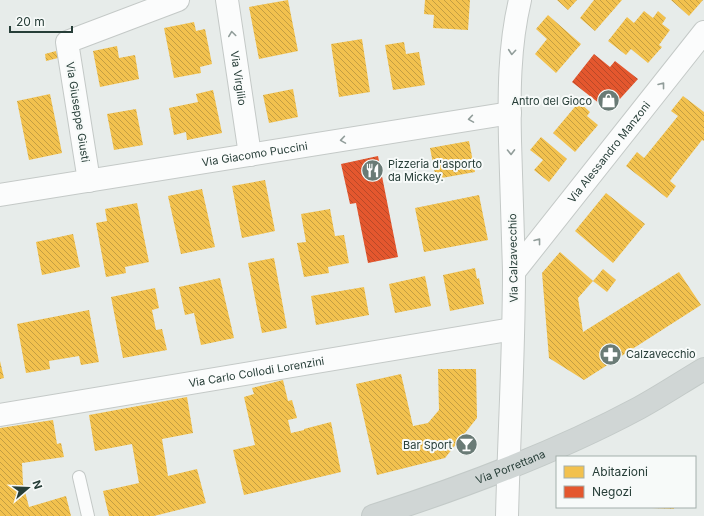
<svg xmlns="http://www.w3.org/2000/svg" width="704" height="516" font-family="Inter,sans-serif">
<style>
.homes{fill:url(#homes-back-hatch)}
.shops{fill:url(#shops-back-hatch)}
.lines{fill:none;stroke-linecap:round;stroke-linejoin:round}
.lane-casing{stroke:#c4c9c7;stroke-width:14}
.street-casing{stroke:#c4c9c7;stroke-width:24}
.primary-casing{stroke:#c3cac8;stroke-width:24}
.lane{stroke:#fbfcfc;stroke-width:12}
.street{stroke:#fbfcfc;stroke-width:22}
.primary{stroke:#d0d6d5;stroke-width:22}
.oneway{stroke:#919d9a}
.labels{text-anchor:middle;stroke-width:4;stroke-linejoin:round;paint-order:stroke}
.street-label{font-size:11px;fill:#273e38;stroke:#f7faf9}
.poi-label{font-size:11px;fill:#273e38;stroke:#f7faf9;text-anchor:end}
</style>
<defs>
<pattern id="homes-back-hatch" width="6" height="6" patternUnits="userSpaceOnUse"><rect width="6" height="6" fill="#f2c14e"/><path d="M-1 5l2 2M0 0l6 6M5-1l2 2" fill="none" stroke="#c49e42"/></pattern>
<pattern id="shops-back-hatch" width="6" height="6" patternUnits="userSpaceOnUse"><rect width="6" height="6" fill="#e4572e"/><path d="M-1 5l2 2M0 0l6 6M5-1l2 2" fill="none" stroke="#b94928"/></pattern>
</defs>
<rect width="100%" height="100%" fill="#e7ecea"/>
<!-- homes -->
<path class="homes" d="M288,0L298,51L259,59L249,7Z
M425,0H470L468,30L433,28L434,15L424,14Z
M557,0H577L568,10Z
M594,0H622L595,31L580,18Z
M671,0H703L689,16Z
M644,11L653,18L658,11L666,18L662,24L670,30L659,45L662,47L648,63L631,49L626,55L608,41L627,17L634,23Z
M548,15L581,44L556,73L535,54L547,39L536,29Z
M194,22L196,31L205,29L212,64L200,67L201,73L174,78L164,28Z
M362,39L370,92L339,97L331,44Z
M404,42L406,54L419,52L425,85L393,90L385,45Z
M117,46L119,58L135,55L139,79L100,87L93,51Z
M56,51L58,58L46,61L45,54Z
M293,89L298,117L269,123L263,95Z
M213,90L222,133L187,140L186,132L174,135L169,108L198,102L196,94Z
M50,94L62,153L29,160L17,101Z
M683,96L704,112V141L702,140L670,181L676,186L667,198L626,166L637,152L644,158L678,116L671,111Z
M579,102L590,112L587,116L598,125L575,152L553,133Z
M136,109L143,145L114,150L107,114Z
M541,137L567,159L549,182L534,170L543,160L530,150Z
M469,141L475,172L436,179L430,148Z
M265,180L275,231L242,238L232,186Z
M202,189L215,247L181,254L168,196Z
M606,193L645,224L613,263L575,231Z
M479,195L488,240L424,252L415,208Z
M137,203L149,262L125,267L126,273L106,277L96,223L107,221L105,209Z
M330,209L335,236L344,235L349,263L328,267L329,273L304,277L297,243L306,242L301,214Z
M73,234L80,267L42,275L36,242Z
M560,252L593,281L578,298L583,332L679,272L701,305L584,380L549,358L542,273Z
M274,258L287,328L262,333L248,263Z
M475,268L477,279L479,278L484,304L450,311L443,275Z
M603,269L616,280L607,292L593,281Z
M425,276L431,306L395,313L389,284Z
M220,278L234,338L201,345L194,313L185,315L179,287Z
M364,287L369,315L316,325L311,296Z
M155,288L159,308L152,310L156,330L162,329L167,350L123,358L111,297Z
M89,310L99,362L81,365L79,356L49,361L50,369L26,373L17,324Z
M0,361L4,378L0,379Z
M438,369H476L477,418L445,458L377,475L356,384L401,374L413,426L428,423L439,410Z
M283,380L288,401L292,400L297,418L288,420L291,433L304,430V429L331,422L341,472L244,495L233,450L255,445L244,397L254,394L252,388Z
M187,397L193,433L162,439L168,476L197,469L206,503L154,516H109L103,491L139,483L132,444L95,451L89,415Z
M53,420L57,444L61,443L64,457L22,463L23,484L29,507L66,496L71,516H0V428Z
M652,507H674V509L652,508Z"/>
<!-- shops -->
<path class="shops" d="M594,54L610,67L615,61L638,79L609,111L572,82Z
M378,156L398,257L368,263L356,203L350,204L341,164Z"/>
<g class="lines">
<defs>
<path id="lane" d="M79,477L88,516"/>
<g id="street">
<path id="s1" d="M227,0L250,155"/>
<path d="M89,181L67,42L178,0"/>
<path id="s2" d="M0,195L510,113"/>
<path id="s3" d="M514,272L704,32"/>
<path id="s4" d="M0,415L513,329"/>
<path d="M507,516C509,434 514,353 514,271C513,228 511,185 510,141C509,94 509,46 520,0"/>
</g>
<g id="primary">
<path id="s5" d="M373,516C464,487 555,453 639,408C661,396 682,382 704,369"/>
</g>
</defs>
<!-- lane casing -->
<use href="#lane" class="lane-casing"/>
<!-- street casing -->
<use href="#street" class="street-casing"/>
<!-- primary casing -->
<use href="#primary" class="primary-casing"/>
<!-- lane -->
<use href="#lane" class="lane"/>
<!-- street -->
<use href="#street" class="street"/>
<!-- primary -->
<use href="#primary" class="primary"/>
</g>
<!-- one-way arrows -->
<defs><path id="oneway-chevron" d="M-2-3.5L2.5 0L-2 3.5" fill="none" stroke-width="1.6" stroke-linecap="round" stroke-linejoin="round"/></defs>
<g class="oneway">
<use href="#oneway-chevron" transform="translate(232 34) rotate(-98)"/>
<use href="#oneway-chevron" transform="translate(512 52) rotate(95)"/>
<use href="#oneway-chevron" transform="translate(662 85) rotate(-52)"/>
<use href="#oneway-chevron" transform="translate(471 119) rotate(171)"/>
<use href="#oneway-chevron" transform="translate(343 140) rotate(171)"/>
<use href="#oneway-chevron" transform="translate(511 152) rotate(89)"/>
<use href="#oneway-chevron" transform="translate(538 241) rotate(-52)"/>
</g>
<!-- icons -->
<defs>
<symbol id="shop-disc" viewBox="-11 -11 22 22"><circle r="9.5" fill="#6a7b76" stroke="#f7faf9"/><path d="M-5-2.5h2.3a2.7 3.5 0 0 1 5.4 0H5L5.5 6h-11ZM-1.5-2.5h3a1.5 2.3 0 0 0-3 0Z" fill="#fff"/></symbol>
<symbol id="restaurant-disc" viewBox="-11 -11 22 22"><circle r="9.5" fill="#6a7b76" stroke="#f7faf9"/><path d="M-5-6h1v4h1v-4h1v4h1v-4h1v5L-1.5 .5V6h-2V.5L-5-1ZM5-6V6H3V1.5H1.5Q1.5-4 5-6Z" fill="#fff"/></symbol>
<symbol id="pharmacy-disc" viewBox="-11 -11 22 22"><circle r="9.5" fill="#6a7b76" stroke="#f7faf9"/><path d="M-2-6h4v4h4v4h-4v4h-4v-4h-4v-4h4Z" fill="#fff"/></symbol>
<symbol id="bar-disc" viewBox="-11 -11 22 22"><circle r="9.5" fill="#6a7b76" stroke="#f7faf9"/><path d="M-6-5H6L.8 .8V4.5H3.5V6h-7V4.5H-.8V.8Z" fill="#fff"/></symbol>
</defs>
<g fill-rule="evenodd">
<use href="#shop-disc" x="596" y="88" width="25" height="25"/>
<use href="#restaurant-disc" x="360" y="158" width="25" height="25"/>
<use href="#pharmacy-disc" x="598" y="342" width="25" height="25"/>
<use href="#bar-disc" x="454" y="432" width="25" height="25"/>
</g>
<g class="labels">
<!-- street labels -->
<g class="street-label">
<text dy="4" stroke="none"><textPath href="#s1" startOffset="79">Via Virgilio</textPath></text>
<text transform="translate(78 112) rotate(81)" y="4">Via Giuseppe Giusti</text>
<text dy="4" stroke="none"><textPath href="#s3" startOffset="153">Via Alessandro Manzoni</textPath></text>
<text dy="4" stroke="none"><textPath href="#s2" startOffset="258">Via Giacomo Puccini</textPath></text>
<text transform="translate(513 258) rotate(-91)" y="4">Via Calzavecchio</text>
<text dy="4" stroke="none"><textPath href="#s4" startOffset="260">Via Carlo Collodi Lorenzini</textPath></text>
<text dy="4" stroke="none"><textPath href="#s5" startOffset="146">Via Porrettana</textPath></text>
</g>
<!-- poi labels -->
<g class="poi-label">
<text x="592" y="105">Antro del Gioco</text>
<text x="388" y="168" text-anchor="start">Pizzeria d'asporto<tspan x="388" dy="13">da Mickey.</tspan></text>
<text x="626" y="358" text-anchor="start">Calzavecchio</text>
<text x="452" y="449">Bar Sport</text>
</g>
</g>
<!-- legend -->
<rect x="556" y="456" width="140" height="52" fill="#f7faf9" stroke="#a4afac"/>
<rect x="564" y="466" width="20" height="12" fill="#f2c14e" stroke="#a4afac"/>
<text x="592" y="476" font-size="12" fill="#273e38">Abitazioni</text>
<rect x="564" y="486" width="20" height="12" fill="#e4572e" stroke="#a4afac"/>
<text x="592" y="496" font-size="12" fill="#273e38">Negozi</text>
<!-- north arrow -->
<g transform="translate(28 488) rotate(71)" stroke="#f7faf9" stroke-width="3" paint-order="stroke">
<path d="M0-3L7 15L0 10L-7 15Z" fill="#273e38"/>
<text y="-6" font-size="11" font-weight="bold" text-anchor="middle" fill="#273e38">N</text>
</g>
<!-- scale -->
<path d="M10 26v6h62v-6" fill="none" stroke="#273e38" stroke-width="2"/>
<text x="16" y="26" font-size="12" fill="#273e38" stroke="#f7faf9" stroke-width="3" paint-order="stroke">20 m</text>
</svg>
